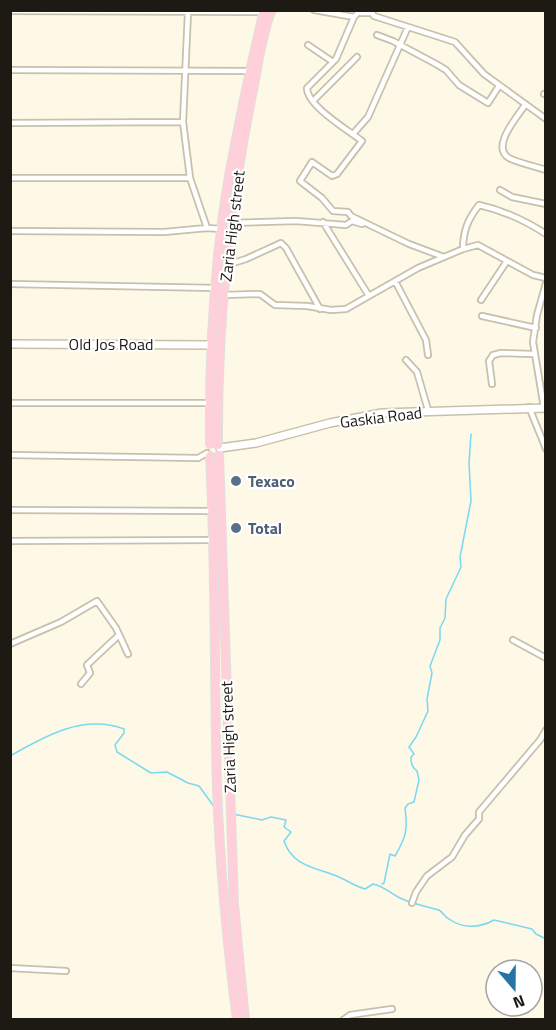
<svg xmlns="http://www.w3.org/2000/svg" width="556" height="1030" font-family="'Titillium Web',sans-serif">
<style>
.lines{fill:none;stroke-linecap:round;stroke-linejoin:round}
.stream{stroke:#7ad8f1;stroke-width:1.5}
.minor-casing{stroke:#c7c0ab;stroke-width:8}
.secondary-casing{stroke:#c7c0ab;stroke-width:10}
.primary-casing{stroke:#dfdfde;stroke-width:10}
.minor{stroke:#fff;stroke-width:4.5}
.secondary{stroke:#fff;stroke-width:7}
.primary{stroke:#ffd0d9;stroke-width:8}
.service-dot{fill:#5c6f8a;stroke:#fff;stroke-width:2}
.labels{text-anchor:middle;stroke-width:4.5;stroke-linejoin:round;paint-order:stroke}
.street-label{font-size:16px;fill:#1c1a12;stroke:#fff}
.service-label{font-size:16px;font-weight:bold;fill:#4e5e75;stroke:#fff;text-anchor:start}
</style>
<rect width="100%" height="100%" fill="#fef8e6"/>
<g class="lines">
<!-- stream -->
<path class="stream" d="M10,756C45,736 83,714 124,729V733L115,745L117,752L151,773L167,772L188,783L199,786L215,808
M233,814L262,820L271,817L286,820L284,827L291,832L284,841C292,865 313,867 334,875C345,879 354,886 365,889L373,884C383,886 389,892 398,897C411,904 425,906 439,910C443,912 444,917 449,919C463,929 480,928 494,920L532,929L536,934L546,939
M382,884L384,883L390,854L395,856C406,837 408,830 405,808L408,804L414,802L419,780L417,771C412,767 411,764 411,757L414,754L409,747L416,737L428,711L427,699L432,673L430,666L440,640V628L445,618L446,599L461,567L460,557L471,501L469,463L471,434"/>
<defs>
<path id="minor" d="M314,10L354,17L360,11L361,13H372L374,16L455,42L484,74L546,119
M10,11L263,12
M188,12L183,122L190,178L207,228L221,229
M354,17L336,59L307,88C307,106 348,130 362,141L337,174L332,176L312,162L300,181L322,198L333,211L348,212L351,216L409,244L444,257
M377,35L393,41L436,64L446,70L459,85L488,103L499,86
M308,45L333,62
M10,70L251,71
M544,94L546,95
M313,101L357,57
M525,105C518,116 490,147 509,158C519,163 534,166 546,170
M10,123L183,122
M353,134L368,117L408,27
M10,178H190
M500,190L512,197L546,204
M323,222L369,296
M231,223L296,221L346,225L352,221L362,224
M10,231L164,232L207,228
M463,249C463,231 468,219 479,205C502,210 526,221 546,234
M227,265L246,259L281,243L286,248L320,309
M395,281L426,340L428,355
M10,284L216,288
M224,295L260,294L275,305L307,306L331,310L346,309L418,268L463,249L478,245L533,275L546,278
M481,300L507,261
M482,316L536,328
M406,360L417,372L428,410
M492,384L489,361L493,355L501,353L534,354
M10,403H209
M529,407L546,449
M544,408L533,342L537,315L546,283
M10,455L198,458L207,453
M10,510L212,511
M10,541L213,540
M513,640L546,658
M10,644L61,622L97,601L116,628L128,654
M81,684L90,673L87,665L119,635
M412,903L416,892L427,876L452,857L465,835L479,819V812L540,740L546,730
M10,968L66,971
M343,1020L350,1015L392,1009"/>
<path id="secondary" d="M10,344L212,345
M220,448L256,443L330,423L382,413L546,408"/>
<path id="primary" d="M210,444C209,355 214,264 229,176C239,121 251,65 264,10
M218,445C217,328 229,210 252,95C257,73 262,30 272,10
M219,455L234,904L245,1020
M210,456C216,567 214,678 217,788C220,866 227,943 237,1020"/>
</defs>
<!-- minor casing -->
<use href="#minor" class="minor-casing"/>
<!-- secondary casing -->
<use href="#secondary" class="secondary-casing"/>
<!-- primary casing -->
<use href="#primary" class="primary-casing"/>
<!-- minor -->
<use href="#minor" class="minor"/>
<!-- secondary -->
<use href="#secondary" class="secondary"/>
<!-- primary -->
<use href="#primary" class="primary"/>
</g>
<!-- markers -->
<g class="service-dot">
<circle cx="236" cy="481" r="6"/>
<circle cx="236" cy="528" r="6"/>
</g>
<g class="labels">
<!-- street labels -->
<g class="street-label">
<text transform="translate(232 226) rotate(-83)" y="6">Zaria High street</text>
<text x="111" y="350">Old Jos Road</text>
<text transform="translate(381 417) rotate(-7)" y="6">Gaskia Road</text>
<text transform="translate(228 737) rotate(-92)" y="6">Zaria High street</text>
</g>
<!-- service labels -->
<g class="service-label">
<text x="248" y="487">Texaco</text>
<text x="248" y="534">Total</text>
</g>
</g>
<!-- border -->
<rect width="556" height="1030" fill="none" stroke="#1c1a12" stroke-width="24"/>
<!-- north arrow -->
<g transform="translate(514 988) rotate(160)"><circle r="28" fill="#ffffff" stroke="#a4a3a0" stroke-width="1.5"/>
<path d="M0-4.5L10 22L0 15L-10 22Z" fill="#2574a6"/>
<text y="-9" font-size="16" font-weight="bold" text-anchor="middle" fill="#1c1a12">N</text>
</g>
</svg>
